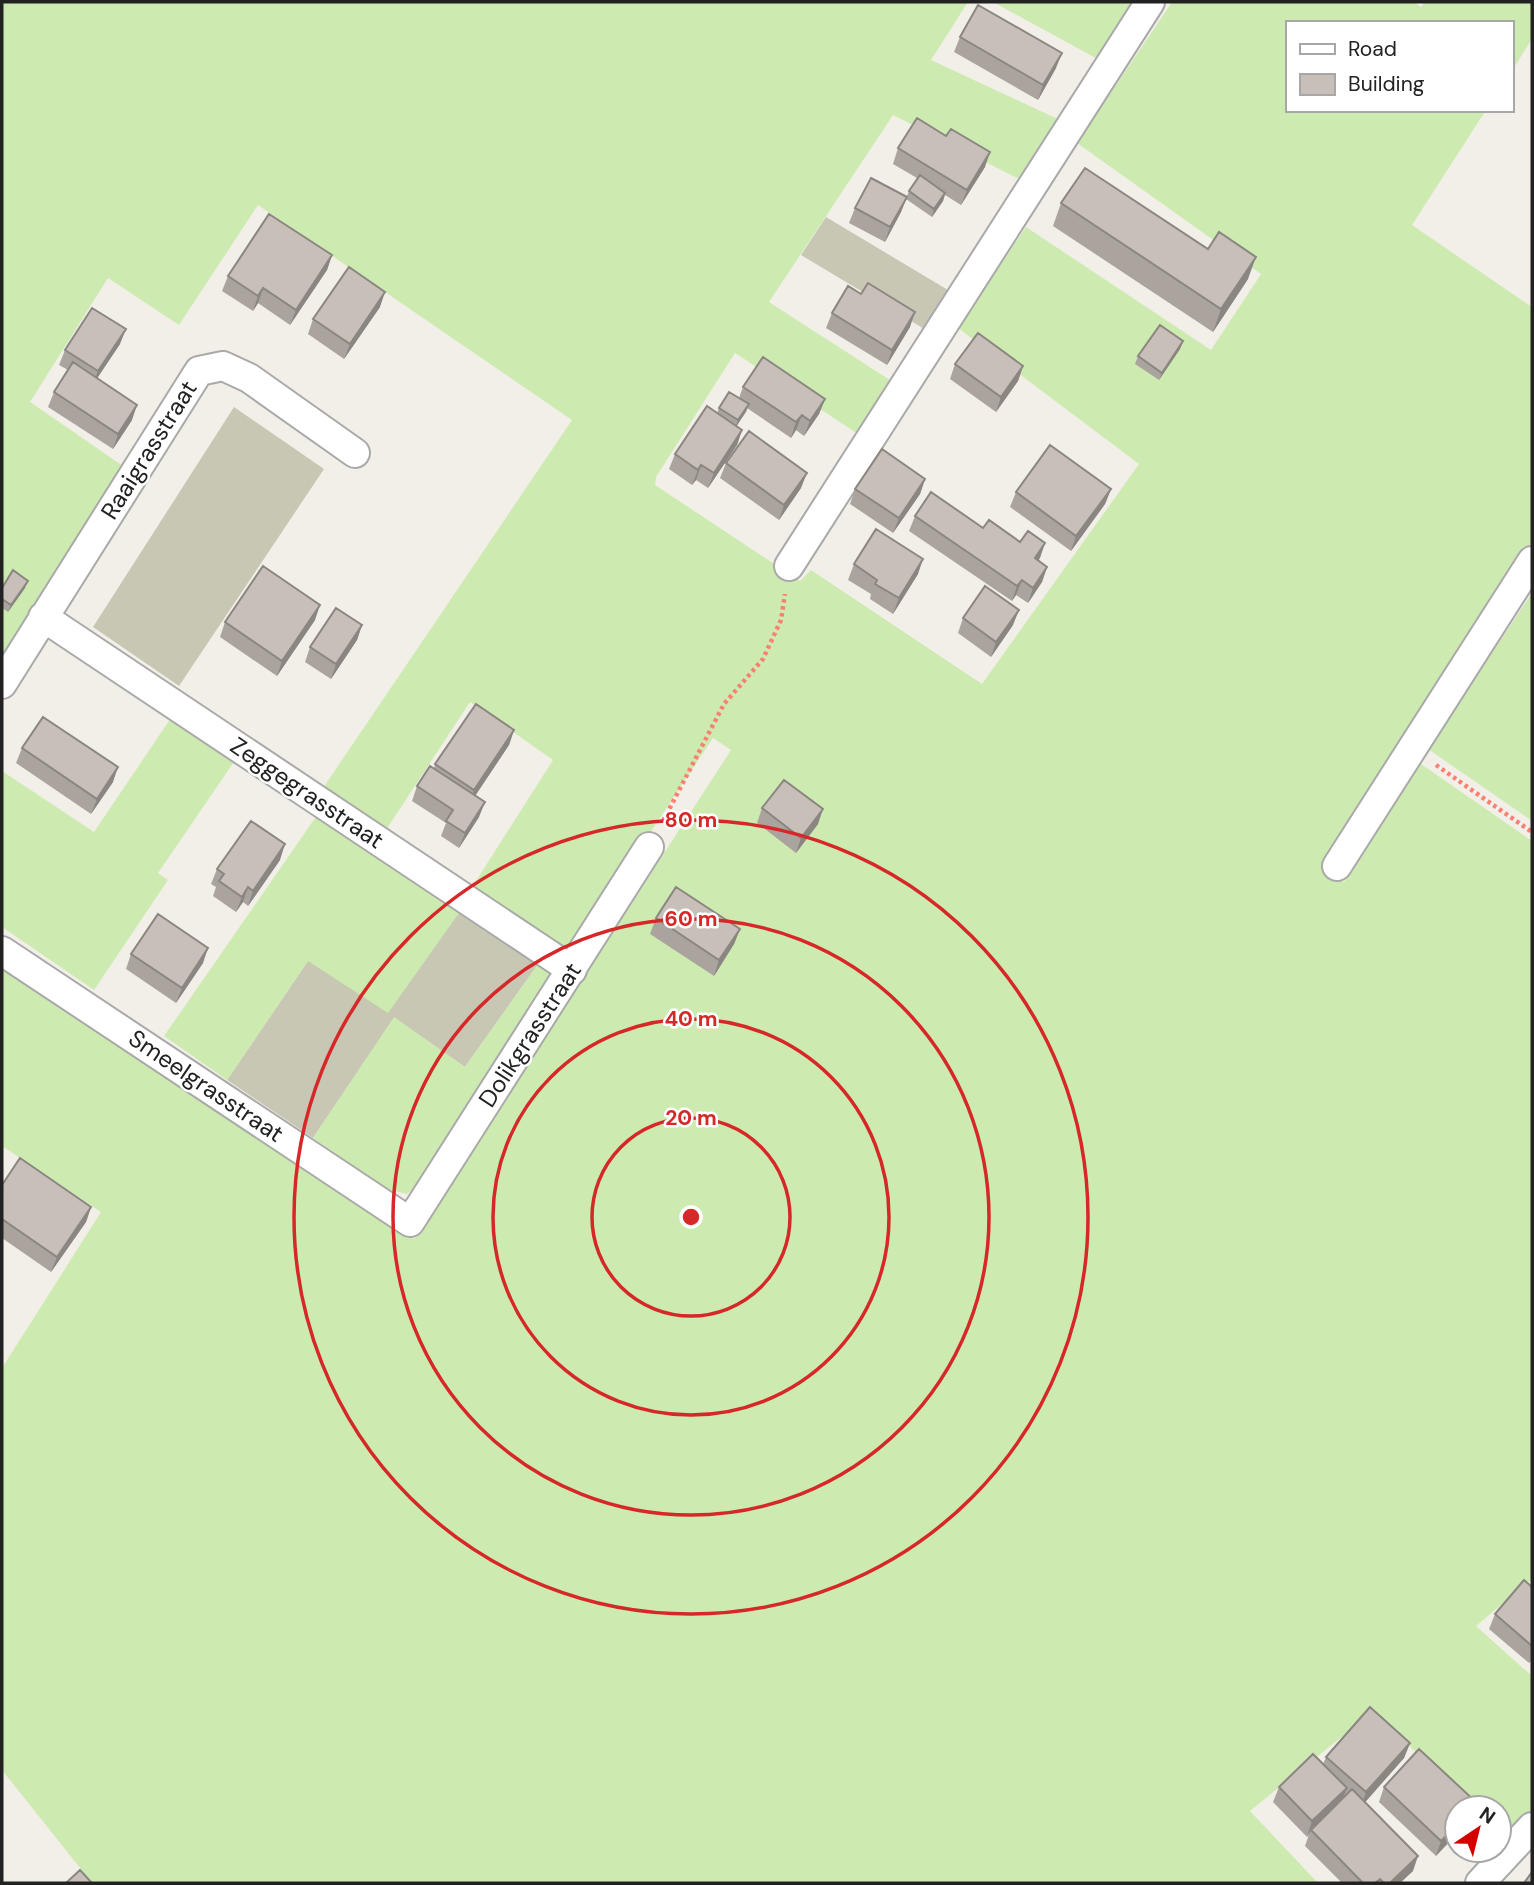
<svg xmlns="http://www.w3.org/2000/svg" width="1534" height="1885" font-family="'DM Sans',sans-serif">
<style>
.construction{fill:#c7c7b4}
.grass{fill:#cdebb0}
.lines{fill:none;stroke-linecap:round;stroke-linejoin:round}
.street-casing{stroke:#a9a9a9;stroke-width:32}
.path{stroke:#fa8072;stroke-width:4.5;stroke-dasharray:3.5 3.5;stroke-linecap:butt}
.street{stroke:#fff;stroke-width:28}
.wall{fill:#aba49e}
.shaded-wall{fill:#8b8681}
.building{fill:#c7bfb8;stroke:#8b8681;stroke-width:2}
.ring{fill:none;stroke:#d62828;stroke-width:3.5}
.labels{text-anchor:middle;stroke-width:5;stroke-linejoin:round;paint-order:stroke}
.street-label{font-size:24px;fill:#222;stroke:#fff}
.centre{fill:#d62828;stroke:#fff;stroke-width:3.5}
.ring-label{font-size:21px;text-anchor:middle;font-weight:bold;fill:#d62828;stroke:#fff;stroke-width:5;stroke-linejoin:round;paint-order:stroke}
</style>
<rect width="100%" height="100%" fill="#f2efe9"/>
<!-- construction -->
<path class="construction" d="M826,217L948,290L926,330L801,255Z
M234,407L324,469L179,686L93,627Z
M464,906L541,960L465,1067L394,1018L313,1138L227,1080L308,961Z"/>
<!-- grass -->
<path class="grass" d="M2,2H968L931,60L1064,122L1025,182L893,115L769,302L893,382L858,434L735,353L656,477L655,485L800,581L811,570L982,684L1139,464L958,328L1026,227L1211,350L1261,274L1077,143L1172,2H1414L1421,7L1425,2H1532V39L1511,72V23H1287V110H1486L1412,225L1532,307V542L1322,869L1344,882L1421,764L1532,841V1579L1476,1626L1532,1676V1809L1502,1843L1499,1840V1808H1469L1375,1710L1250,1811L1318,1883H92L2,1770V1368L101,1212L2,1146V959L414,1239L731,750L713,738L566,959L469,892L553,760L470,702L384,833L321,791L572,420L258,205L179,325L108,278L30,402L139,477L2,689Z
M993,2H1138L1101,61Z
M1532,593V821L1428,749Z
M177,709L240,753L158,873L168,880L94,990L2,927V771L94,832Z
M322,808L464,906L388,1013L308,961L227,1080L164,1036Z
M541,960L555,971L420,1183L407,1194L387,1189L313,1138L394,1017L465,1067Z"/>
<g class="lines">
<defs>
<path id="street" d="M789,566L1150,2
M43,617L572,970
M2,684L199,371L223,366L249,378L355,453
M1337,866L1532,561
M2,951L410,1222L649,847
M1480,1883L1532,1827"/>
</defs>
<!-- street casing -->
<use href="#street" class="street-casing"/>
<!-- path -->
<path class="path" d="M1436,765L1532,832
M663,821L724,704L763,659L781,620L785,594"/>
<!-- street -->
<use href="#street" class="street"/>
</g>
<!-- wall -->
<path class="wall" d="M960,37L1056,68L1038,100L954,52Z
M898,148L985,167L961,205L945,195L943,201L932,217L906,199L901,212L885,242L849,223L855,208L907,196L909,191L917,178L893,164Z
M1061,203L1248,279L1213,332L1053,226Z
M332,255L327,270L290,325L258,303L253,311L222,291L228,276Z
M380,307L344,359L308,334L313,319Z
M832,313L910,327L887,365L826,328Z
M1183,341L1180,349L1159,380L1135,364L1138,356Z
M120,344L97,378L132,420L113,449L48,407L54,392L68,370L59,365L65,350Z
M955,364L1023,366L1018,381L996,412L950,379Z
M743,387L825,399L819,414L804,436L796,430L791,438L747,408L737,426L742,430L737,445L708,488L696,480L692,485L669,469L675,454L717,413L719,408L739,398Z
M726,463L801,488L779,520L720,478Z
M925,479L920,494L893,533L850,504L855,489Z
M1111,489L1105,504L1071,551L1010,507L1016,492Z
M915,516L983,528L1020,542L1045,543L1038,560L1047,567L1042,582L1028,603L1016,595L1012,601L909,531Z
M854,564L918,574L893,614L870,599L871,594L848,580Z
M2,588H25L8,612L2,608Z
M963,618L1013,625L991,657L958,633Z
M315,620L277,676L220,637L225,622Z
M362,625L357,640L331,679L305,662L310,647Z
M514,730L509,745L475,796L479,817L459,848L441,836L446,823L412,801L417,786L434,768L435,764Z
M22,748L113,782L91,814L16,763Z
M762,808L818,824L796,853L757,823Z
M280,860L248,906L243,902L236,912L213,896L216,887L211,884L217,869Z
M656,918L740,929L734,944L714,976L650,934Z
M131,954L203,963L176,1003L126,969Z
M2,1185L91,1207L86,1222L51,1272L2,1238Z
M1532,1587V1660L1529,1663L1489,1629L1495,1614Z
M1410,1743L1404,1758L1365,1802L1413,1871L1400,1883H1342L1305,1846L1309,1834L1307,1837L1273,1802L1279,1787L1323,1764L1326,1757Z
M1384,1787L1477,1803L1436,1856L1379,1802Z"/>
<!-- shaded-wall -->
<path class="shaded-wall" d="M1062,53L1056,68L1038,100L1043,85Z
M990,152L985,167L961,205L967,190Z
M945,193L943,201L932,217L934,209Z
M907,197L901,212L885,242L890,227Z
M332,255L327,270L290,325L296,310Z
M1256,257L1248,279L1213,332L1221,309Z
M263,288L258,303L253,311L258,296Z
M385,292L380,307L344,359L350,344Z
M915,312L910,327L887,365L892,350Z
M126,329L120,344L92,386L98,371Z
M1183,341L1180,349L1159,380L1162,373Z
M1023,366L1018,381L996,412L1001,397Z
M825,399L819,414L804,436L810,421Z
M749,404L746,412L735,428L738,420Z
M137,405L132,420L113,449L118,434Z
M802,415L796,430L791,438L796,422Z
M742,430L737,445L708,488L714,473Z
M701,465L696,480L692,485L698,470Z
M807,473L801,488L779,520L784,505Z
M925,479L920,494L893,533L899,518Z
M1111,489L1105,504L1071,551L1076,536Z
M1045,543L1040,558L1030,573L1035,558Z
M923,559L918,574L893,614L899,598Z
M1047,567L1042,582L1028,603L1033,588Z
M1022,580L1016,595L1012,601L1017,586Z
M28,581L25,588L8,612L11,605Z
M320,605L315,620L277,676L282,661Z
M1019,610L1013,625L991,657L996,642Z
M362,625L357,640L331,679L336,664Z
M514,730L509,745L469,805L474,790Z
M118,767L113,782L91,814L97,799Z
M485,802L479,817L459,848L465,833Z
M823,809L818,824L796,853L801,838Z
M285,844L280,860L248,906L253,891Z
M248,887L243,902L236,912L242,897Z
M740,929L734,944L714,976L719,960Z
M208,948L203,963L176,1003L182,988Z
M91,1207L86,1222L51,1272L57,1257Z
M1410,1743L1404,1758L1361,1807L1366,1792Z
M1347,1788L1341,1803L1311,1830L1307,1837L1312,1821Z
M1457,1825V1834L1436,1856L1441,1841Z
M1418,1856L1413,1871L1400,1883H1390Z"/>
<!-- building -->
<path class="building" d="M978,5L1062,53L1043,85L960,37Z
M917,118L946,136L951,129L990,152L967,190L898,148Z
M1085,168L1208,249L1219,232L1256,257L1221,309L1061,203Z
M920,175L945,193L934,209L909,191Z
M871,178L907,197L890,227L855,208Z
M269,214L332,255L296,310L263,288L258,296L228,276Z
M349,267L385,292L350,344L313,319Z
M868,283L915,312L892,350L832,313L848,286L861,294Z
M92,308L126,329L98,371L65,350Z
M1160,325L1183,341L1162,373L1138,356Z
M978,333L1023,366L1001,397L955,364Z
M763,357L825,399L810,421L802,415L796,422L743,387Z
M73,362L137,405L118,434L54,392Z
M729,392L749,404L738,420L719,408Z
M707,406L742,430L714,473L701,465L698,470L675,454Z
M749,431L807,473L784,505L726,463Z
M1050,445L1111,489L1076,536L1016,492Z
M882,449L925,479L899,518L855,489Z
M931,492L983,528L989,520L1020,542L1028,531L1045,543L1035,558L1047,567L1033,588L1022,580L1017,586L915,516Z
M876,529L923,559L899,598L875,584L877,580L854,564Z
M263,566L320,605L282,661L225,622Z
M13,570L28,581L11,605L2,599V588Z
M985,586L1019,610L996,642L963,618Z
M336,608L362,625L336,664L310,647Z
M476,704L514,730L474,790L435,764Z
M43,717L118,767L97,799L22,748Z
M430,766L485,802L465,833L446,821L453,810L417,786Z
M784,780L823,809L801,838L762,808Z
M251,821L285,844L253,891L248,887L242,897L219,881L224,874L217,869Z
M676,887L740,929L719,960L656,918Z
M158,914L208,948L182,988L131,954Z
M20,1158L91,1207L57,1257L2,1219V1185Z
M1524,1580L1532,1587V1646L1495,1614Z
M1370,1707L1410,1743L1366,1792L1326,1757Z
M1419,1749L1477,1803L1473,1808H1457V1825L1441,1841L1384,1787Z
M1313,1754L1347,1788L1312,1821L1279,1787Z
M1352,1789L1418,1856L1390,1883H1384L1380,1879L1375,1883H1363L1311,1830Z
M80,1870L92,1883H66Z
M1532,1872V1883H1524Z"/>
<!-- distance rings -->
<g class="ring">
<circle cx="691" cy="1217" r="99"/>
<circle cx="691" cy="1217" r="198"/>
<circle cx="691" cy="1217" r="298"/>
<circle cx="691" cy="1217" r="397"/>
</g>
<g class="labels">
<!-- street labels -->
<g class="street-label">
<text transform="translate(149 450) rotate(-58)" y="8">Raaigrasstraat</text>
<text transform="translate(307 793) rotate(34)" y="8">Zeggegrasstraat</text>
<text transform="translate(530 1035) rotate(-57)" y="8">Dolikgrasstraat</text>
<text transform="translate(206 1086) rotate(34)" y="8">Smeelgrasstraat</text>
</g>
</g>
<circle cx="691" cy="1217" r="10" class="centre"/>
<g class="ring-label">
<text x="691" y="827">80 m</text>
<text x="691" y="926">60 m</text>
<text x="691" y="1026">40 m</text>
<text x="691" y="1125">20 m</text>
</g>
<!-- border -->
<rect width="1534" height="1885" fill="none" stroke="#222222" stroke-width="7"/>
<!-- legend -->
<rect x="1286" y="21" width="228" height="91" fill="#ffffff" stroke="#a7a7a7" stroke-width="2"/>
<rect x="1300" y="44" width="35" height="10" fill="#ffffff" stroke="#a7a7a7" stroke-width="2"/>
<text x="1348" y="56" font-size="21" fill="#222222">Road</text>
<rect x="1300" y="74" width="35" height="21" fill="#c7bfb8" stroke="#a7a7a7" stroke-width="2"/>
<text x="1348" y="91" font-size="21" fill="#222222">Building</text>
<!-- north arrow -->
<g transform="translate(1478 1829) rotate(35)"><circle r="33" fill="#ffffff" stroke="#a7a7a7" stroke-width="2"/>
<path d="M0-5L12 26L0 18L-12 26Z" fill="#d40000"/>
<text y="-10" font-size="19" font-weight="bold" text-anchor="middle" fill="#222222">N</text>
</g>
</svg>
